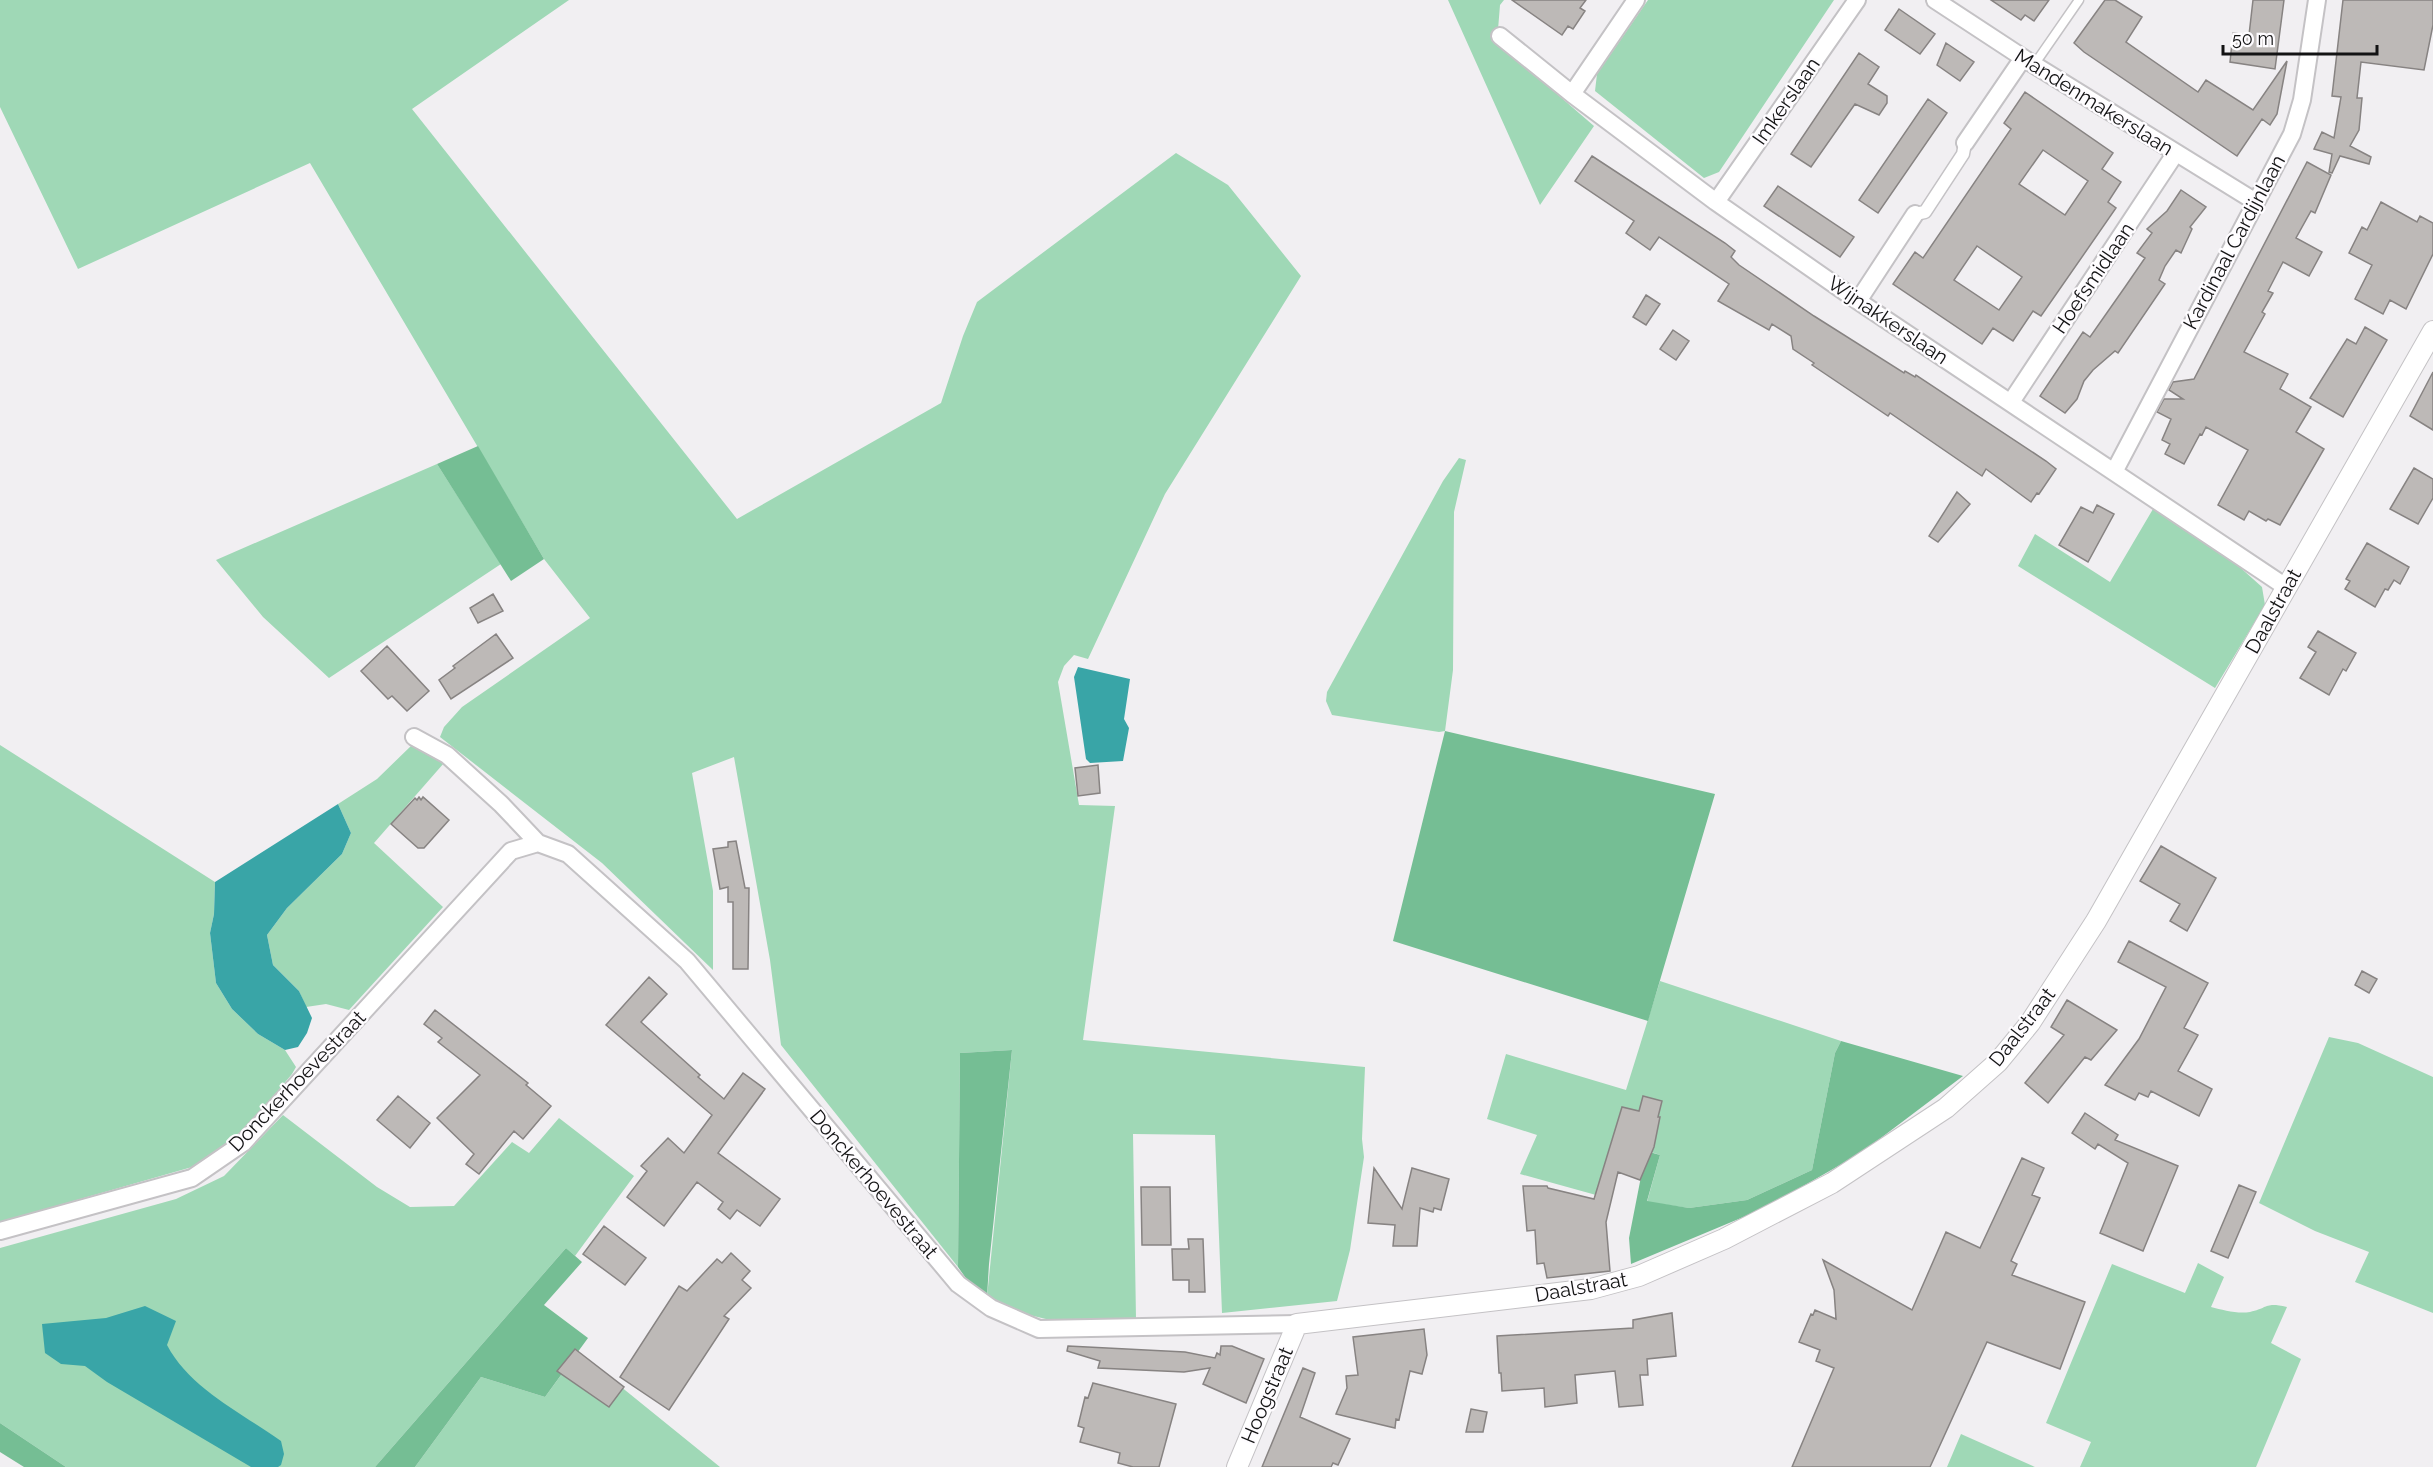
<svg xmlns="http://www.w3.org/2000/svg" width="2433" height="1467" font-family="Raleway,sans-serif">
<style>
.green{fill:#9fd8b6}
.forest{fill:#75be94}
.water{fill:#39a5a7}
.building{fill:#bdb9b7;stroke:#878382;stroke-width:1.5;fill-rule:evenodd}
.lines{fill:none;stroke-linecap:round;stroke-linejoin:round}
.service-casing{stroke:#c4c2c5;stroke-width:11}
.pedestrian-casing{stroke:#c4c2c5;stroke-width:15}
.minor-casing{stroke:#c4c2c5;stroke-width:20}
.tertiary-casing{stroke:#c4c2c5;stroke-width:22}
.service{stroke:#fff;stroke-width:8}
.pedestrian{stroke:#fff;stroke-width:12}
.minor{stroke:#fff;stroke-width:16}
.tertiary{stroke:#fff;stroke-width:20}
.labels{text-anchor:middle;stroke-width:4.5;stroke-linejoin:round;paint-order:stroke}
.street-label{font-size:20px;fill:#131314;stroke:#fefcff}
</style>
<rect width="100%" height="100%" fill="#f1eff2"/>
<!-- green -->
<path class="green" d="M0,0H569L412,109L737,519L941,403L963,336L977,302L1176,153L1228,185L1301,276L1165,494L1088,659L1074,655L1064,666L1058,682L1079,805L1115,806L1083,1040L1365,1067L1362,1139L1364,1157L1350,1250L1337,1301L1222,1313L1215,1135L1133,1134L1136,1319H1046L1017,1312L987,1297L1012,1050L960,1053L958,1267L781,1045L770,960L734,757L692,773L713,891V970L602,863L440,737L444,727L462,707L590,618L544,559L310,163L78,269L0,107Z
M1448,0H1504L1500,5L1497,42L1594,126L1540,205Z
M1648,0H1834L1719,172L1704,178L1595,91L1597,74Z
M1459,458L1466,460L1454,512L1453,670L1445,731L1439,732L1332,715L1326,701L1327,692L1443,481Z
M437,464L501,564L329,678L263,617L216,560Z
M2153,509L2234,562L2262,587L2265,605L2215,688L2018,566L2035,534L2110,582Z
M413,744L444,763L374,843L443,907L349,1010L326,1004L306,1007L299,991L273,965L267,935L287,908L342,854L351,833L338,804L377,779Z
M0,745L215,882L214,914L210,933L216,983L232,1009L258,1034L285,1050L296,1067L292,1074L250,1124L199,1165L0,1222Z
M1660,981L1841,1041L1835,1053L1812,1170L1747,1200L1689,1208L1647,1202L1660,1155L1612,1139L1596,1195L1520,1174L1537,1135L1487,1119L1506,1054L1626,1090Z
M2329,1037L2358,1043L2433,1077V1313L2355,1282L2369,1252L2315,1231L2259,1203Z
M283,1115L377,1187L410,1207L454,1206L512,1142L529,1153L559,1118L634,1176L575,1256L566,1248L375,1467H66L0,1423V1248L176,1199L224,1176Z
M2198,1263L2224,1277L2211,1307C2223,1310 2237,1314 2250,1312C2269,1308 2264,1302 2287,1307L2271,1343L2301,1359L2256,1467H2080L2091,1442L2046,1423L2112,1264L2185,1293Z
M578,1352L720,1467H415L481,1377L545,1397Z
M1961,1434L2035,1467H1947Z"/>
<!-- forest -->
<path class="forest" d="M478,446L544,559L511,581L437,464Z
M1445,731L1715,794L1648,1021L1393,941Z
M1841,1041L1963,1076L1861,1153L1765,1208L1631,1264L1629,1238L1646,1151L1660,1155L1647,1201L1689,1208L1747,1200L1812,1170L1835,1053Z
M1012,1050L989,1264L987,1297L970,1284L958,1267L960,1053Z
M566,1248L582,1262L544,1305L588,1338L545,1397L481,1377L415,1467H375Z
M0,1423L66,1467H24L0,1452Z"/>
<!-- water -->
<path class="water" d="M1078,667L1130,679L1124,719L1129,728L1123,761L1090,763L1086,759L1074,677Z
M338,804L351,833L342,854L287,908L267,935L273,965L299,991L312,1018L307,1033L298,1047L285,1050L258,1034L232,1009L216,983L210,933L214,914L215,882Z
M145,1306L176,1321L167,1345C190,1389 242,1413 281,1441L284,1454L281,1465L278,1467H251L107,1382L85,1366L61,1364L45,1353L42,1324L106,1318Z"/>
<!-- building -->
<path class="building" d="M1512,0H1586L1580,8L1585,11L1573,29L1568,26L1562,35Z
M1991,0H2049L2034,21L2025,15L2021,20Z
M2105,0H2115L2142,17L2126,42L2198,92L2206,80L2253,110L2287,61L2277,114L2270,125L2262,119L2237,156L2084,52L2074,43Z
M2253,0H2284L2275,69L2230,62L2233,33L2249,35Z
M2343,0H2433V25L2424,70L2361,62L2357,98H2362L2359,130L2350,146L2371,157L2369,164L2340,156L2332,173L2329,172L2332,154L2314,149L2322,132L2334,138L2341,97L2332,96Z
M1899,9L1935,34L1920,54L1885,30Z
M1946,43L1974,62L1960,81L1937,65Z
M1859,53L1879,67L1868,84L1887,96V103L1879,115L1855,104L1811,167L1791,154Z
M2025,92L2113,153L2102,169L2121,182L2108,202L2116,208L2041,316L2033,311L2013,341L1993,328L1982,344L1893,284L1915,252L1923,258L2011,129L2004,123ZM2043,150L2088,181L2065,215L2019,184ZM1977,246L2022,277L1999,310L1954,280Z
M1928,99L1947,113L1878,213L1859,200Z
M1592,156L1725,243L1735,251L1731,257L1739,265L1814,316L1904,373L1905,371L1915,377L1916,375L2046,461L2056,469L2039,494L2037,493L2031,502L1986,469L1982,476L1890,413L1888,416L1812,365L1814,363L1793,349L1791,336L1772,324L1769,330L1718,301L1729,284L1659,237L1650,250L1626,233L1634,221L1575,181Z
M2307,162L2331,175L2315,213L2311,211L2296,238L2322,252L2309,276L2283,262L2268,291L2273,293L2262,312L2265,314L2244,352L2288,374L2280,389L2311,407L2296,432L2324,449L2280,525L2268,519L2266,521L2249,511L2244,520L2218,505L2248,450L2206,427L2202,435L2200,434L2184,464L2165,454L2170,444L2162,440L2171,419L2157,412L2164,399H2183L2169,390L2173,382L2194,379Z
M1778,186L1854,237L1840,257L1764,206Z
M2181,190L2206,207L2190,227L2192,229L2181,253L2176,250L2165,266L2159,280L2165,284L2118,353L2115,351L2093,370L2084,381L2077,399L2065,413L2040,396L2083,332L2090,337L2125,287L2145,258L2137,253L2152,233L2147,229L2167,211Z
M2381,202L2417,222L2420,216L2433,223V254L2406,309L2390,300L2383,314L2355,299L2372,265L2349,253L2362,227L2367,230Z
M1646,295L1660,304L1646,325L1633,317Z
M2365,327L2387,340L2343,417L2310,398L2347,339L2356,344Z
M1673,330L1689,341L1676,360L1660,349Z
M2433,372V430L2410,416Z
M2414,468L2433,479V498L2418,524L2390,509Z
M1957,492L1970,504L1938,542L1929,536Z
M2097,505L2114,514L2088,562L2059,545L2081,507L2093,513Z
M2367,543L2409,567L2400,584L2394,580L2388,590L2385,589L2375,607L2345,589L2350,581L2346,579Z
M493,594L503,611L478,623L470,608Z
M2318,631L2356,653L2346,671L2343,669L2329,695L2300,678L2316,652L2308,647Z
M496,634L513,658L451,699L439,680L455,668L453,666Z
M387,646L429,691L407,711L392,696L388,699L361,671Z
M1098,765L1100,793L1078,796L1075,768Z
M419,797L421,800L423,797L449,820L424,848H418L391,824L415,798L417,800Z
M736,841L745,888H749L748,969H733V902H728V887L720,889L713,849L728,847V842Z
M2161,846L2216,878L2187,931L2170,921L2180,904L2140,881Z
M2129,941L2208,983L2184,1028L2198,1035L2178,1071L2212,1089L2199,1116L2151,1091L2148,1097L2139,1093L2135,1100L2105,1085L2139,1039L2166,987L2118,962Z
M2362,971L2377,979L2369,993L2355,985Z
M649,977L667,994L641,1022L700,1075L698,1077L724,1099L743,1073L765,1089L718,1153L780,1199L760,1226L737,1210L730,1219L718,1209L723,1202L697,1182L664,1226L627,1197L647,1171L641,1166L668,1138L684,1153L712,1115L606,1025Z
M2067,1000L2117,1030L2091,1060L2085,1057L2048,1103L2025,1083L2064,1035L2051,1027Z
M435,1010L528,1083L526,1085L551,1106L523,1139L514,1131L479,1174L466,1164L474,1154L437,1118L480,1075L438,1042L442,1038L424,1024Z
M398,1096L430,1123L410,1148L377,1120Z
M1643,1096L1662,1101L1658,1117H1660L1654,1147L1640,1180L1618,1172L1606,1222L1610,1271L1547,1278L1544,1263L1537,1264L1535,1230L1527,1231L1523,1186H1547L1548,1188L1594,1199L1622,1107L1639,1111Z
M2085,1113L2118,1135L2115,1140L2178,1166L2143,1251L2100,1233L2128,1163L2098,1144L2095,1149L2072,1133Z
M2022,1158L2044,1168L2032,1195L2040,1198L2011,1261L2017,1264L2012,1275L2085,1302L2060,1369L1987,1342L1930,1467H1792L1834,1368L1816,1361L1820,1350L1799,1342L1811,1314L1813,1315L1815,1310L1836,1319L1834,1290L1823,1260L1912,1310L1946,1232L1980,1248Z
M1374,1168L1402,1209L1412,1168L1449,1179L1441,1210L1434,1208L1433,1212L1420,1208L1417,1246H1393L1395,1225L1368,1223Z
M2239,1185L2256,1192L2228,1258L2211,1251Z
M1141,1187H1170L1171,1245H1142Z
M604,1226L646,1258L625,1285L583,1254Z
M1188,1239H1203L1205,1292H1189V1280H1173L1172,1249H1189Z
M731,1253L750,1271L742,1280L751,1288L724,1316L729,1319L669,1410L620,1377L679,1286L687,1291L717,1259L722,1263Z
M1672,1313L1676,1356L1647,1359L1648,1375H1640L1643,1405L1619,1407L1615,1371L1575,1375L1577,1403L1545,1407L1544,1388L1502,1391L1501,1373H1499L1497,1336L1633,1328V1320Z
M1424,1329L1427,1355L1422,1374L1410,1371L1399,1420L1396,1419L1395,1428L1336,1414L1347,1388L1346,1376L1358,1375L1353,1337Z
M1068,1346L1185,1352L1215,1358L1217,1353L1220,1355L1221,1346H1232L1264,1359L1246,1403L1203,1384L1210,1368L1184,1372L1098,1368L1100,1361L1067,1351Z
M575,1349L624,1387L609,1407L557,1371Z
M1303,1368L1315,1373L1300,1417L1350,1439L1338,1465L1333,1463L1331,1467H1262Z
M1093,1383L1176,1404L1159,1467H1133L1118,1463L1120,1453L1080,1442L1084,1428L1078,1426L1085,1397L1088,1398Z
M1471,1409L1487,1412L1483,1432H1466Z"/>
<g class="lines">
<defs>
<path id="service" d="M2034,65L2079,0"/>
<path id="pedestrian" d="M1915,214L1925,212L1963,154L1965,143"/>
<path id="minor" d="M1935,0L2028,61L2256,202
M1500,36L1572,94L1716,202L1858,301L2286,587
M1572,94L1636,0
M1965,143L2023,58
M1716,202L1857,0
M1858,301L1915,214
M2011,402L2175,154
M2114,472L2292,134L2302,100L2317,0
M414,737L447,755L501,804L538,843L568,854L687,961L958,1284L991,1308L1039,1329L1297,1324
M0,1231L192,1178L243,1143L511,851L538,843"/>
<path id="tertiary" d="M1237,1467L1297,1324L1591,1289L1639,1276L1724,1239L1832,1183L1946,1108L1998,1062L2030,1023L2096,921L2433,331"/>
</defs>
<!-- service casing -->
<use href="#service" class="service-casing"/>
<!-- pedestrian casing -->
<use href="#pedestrian" class="pedestrian-casing"/>
<!-- minor casing -->
<use href="#minor" class="minor-casing"/>
<!-- tertiary casing -->
<use href="#tertiary" class="tertiary-casing"/>
<!-- service -->
<use href="#service" class="service"/>
<!-- pedestrian -->
<use href="#pedestrian" class="pedestrian"/>
<!-- minor -->
<use href="#minor" class="minor"/>
<!-- tertiary -->
<use href="#tertiary" class="tertiary"/>
</g>
<g class="labels">
<!-- street labels -->
<g class="street-label">
<text transform="translate(1786 101) rotate(-55)" y="7">Imkerslaan</text>
<text transform="translate(2094 102) rotate(32)" y="7">Mandenmakerslaan</text>
<text transform="translate(2234 242) rotate(-62)" y="7">Kardinaal Cardijnlaan</text>
<text transform="translate(2093 278) rotate(-56)" y="7">Hoefsmidlaan</text>
<text transform="translate(1888 320) rotate(34)" y="7">Wijnakkerslaan</text>
<text transform="translate(2273 611) rotate(-61)" y="7">Daalstraat</text>
<text transform="translate(2022 1027) rotate(-52)" y="7">Daalstraat</text>
<text transform="translate(297 1081) rotate(-46)" y="7">Donckerhoevestraat</text>
<text transform="translate(874 1184) rotate(50)" y="7">Donckerhoevestraat</text>
<text transform="translate(1581 1287) rotate(-10)" y="7">Daalstraat</text>
<text transform="translate(1267 1395) rotate(-67)" y="7">Hoogstraat</text>
</g>
</g>
<!-- scale -->
<path d="M2223 45v9h154v-9" fill="none" stroke="#131314" stroke-width="3"/>
<text x="2232" y="45" font-size="18" fill="#131314" stroke="#fefcff" stroke-width="4.5" paint-order="stroke">50 m</text>
</svg>
